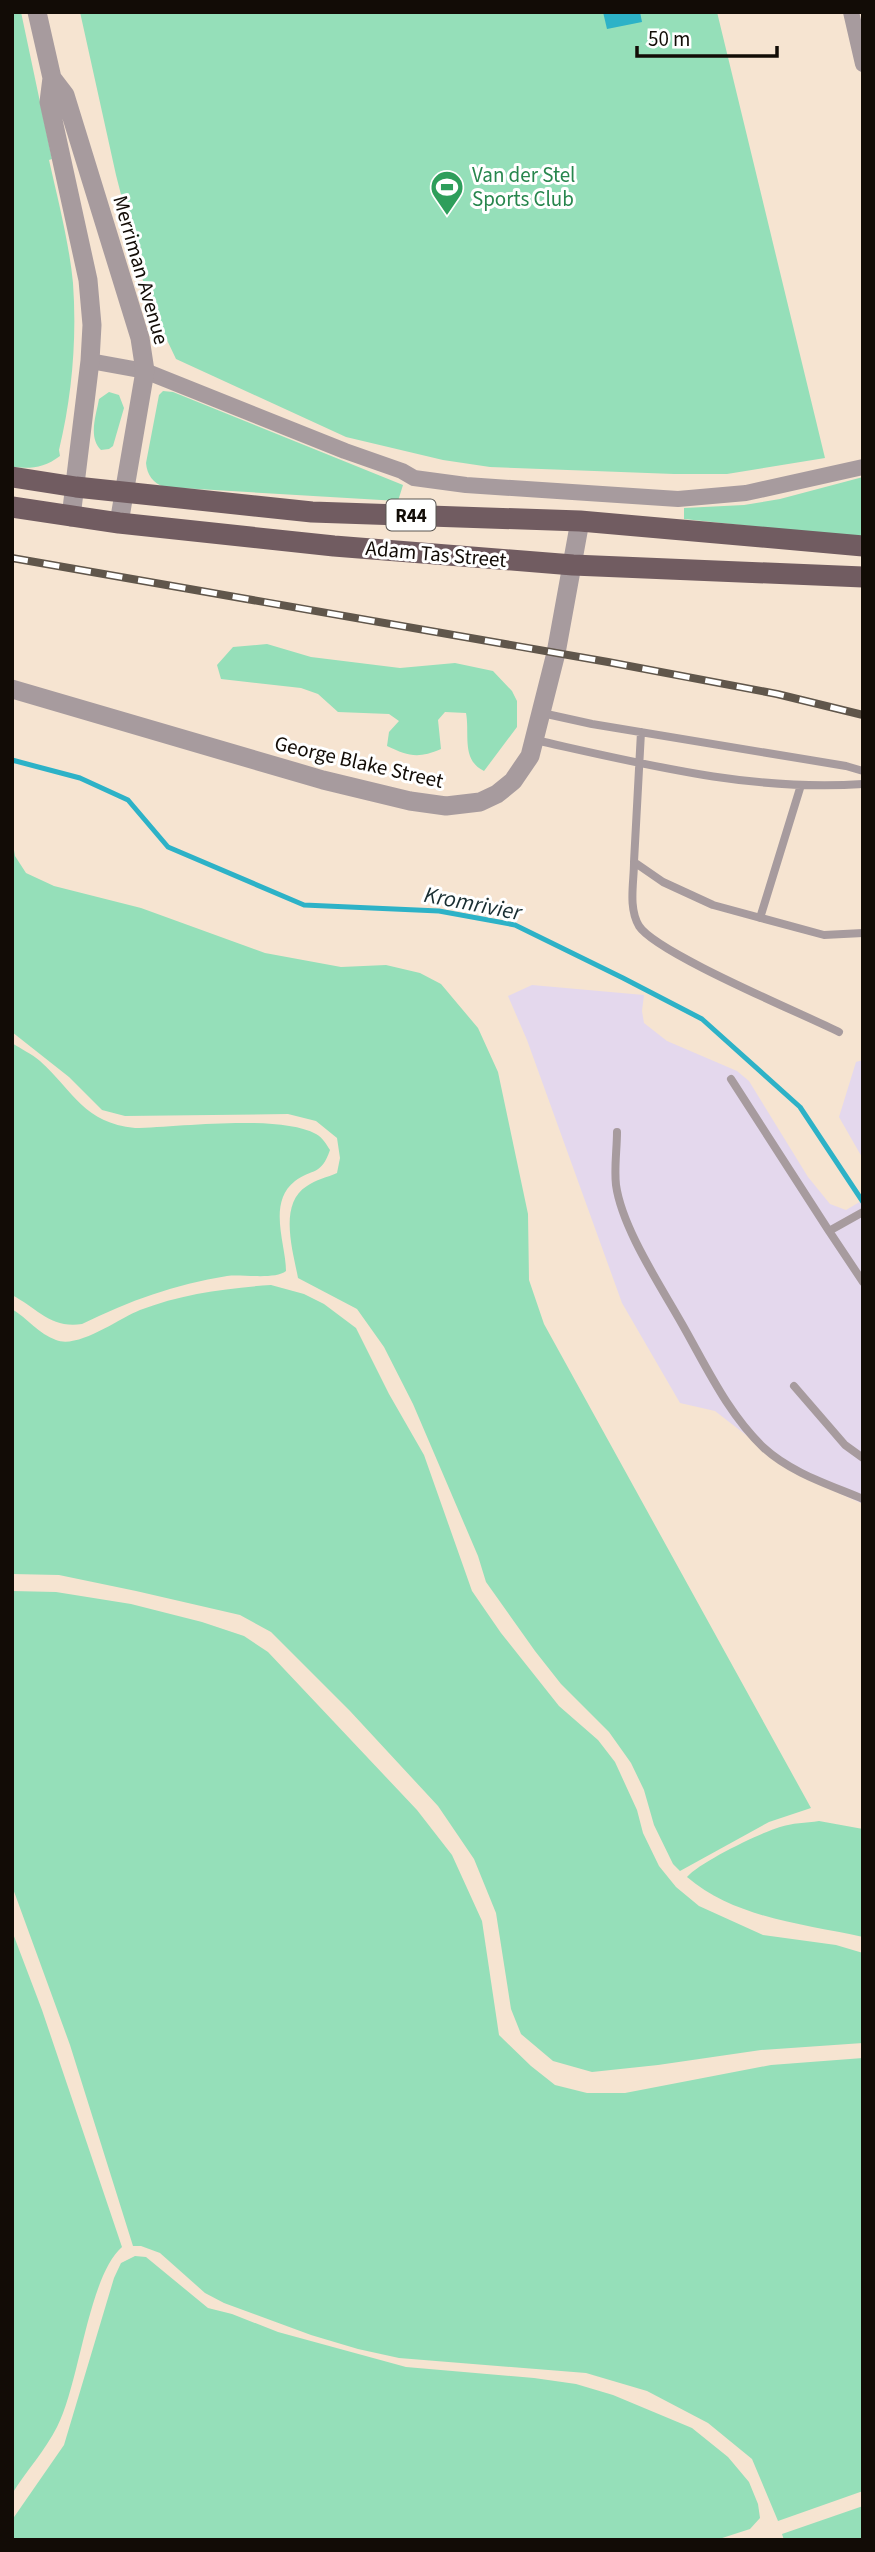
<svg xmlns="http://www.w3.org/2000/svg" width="875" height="2552" font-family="'Source Sans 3',sans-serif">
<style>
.industrial{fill:#e4d8ed}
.green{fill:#95dfb9}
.water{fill:#2db2c7}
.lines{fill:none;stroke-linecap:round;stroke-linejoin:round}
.stream{stroke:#2db2c7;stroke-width:5}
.service{stroke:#a79b9e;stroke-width:8}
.minor{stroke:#a79b9e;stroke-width:16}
.tertiary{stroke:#a79b9e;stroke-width:19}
.primary{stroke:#715c61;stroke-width:21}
.rail-casing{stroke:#60564b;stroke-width:8}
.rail{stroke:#fff;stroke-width:5;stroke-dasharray:16;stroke-linecap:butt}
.labels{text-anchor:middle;stroke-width:6;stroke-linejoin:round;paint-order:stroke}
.shield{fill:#fff;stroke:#595551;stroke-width:2}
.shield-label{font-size:19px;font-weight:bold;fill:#120c06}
.leisure-label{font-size:21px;fill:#27864d;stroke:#fff;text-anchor:start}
.street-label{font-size:21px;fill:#120c06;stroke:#fff}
.water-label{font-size:23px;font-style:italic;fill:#182d31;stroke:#fff}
</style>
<rect width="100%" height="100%" fill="#f6e4d1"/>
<!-- industrial -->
<path class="industrial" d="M532,985L644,995L642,1011L644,1023L667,1041L737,1071L749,1081L808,1177L830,1204L846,1210L863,1200V1504L795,1473L715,1411L680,1403L622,1303L527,1040L508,996Z
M863,1060V1159L839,1117L856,1062Z"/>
<!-- green -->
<path class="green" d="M12,12H21L52,159L49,160C58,200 69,242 73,283C77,339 72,396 59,450L60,456C44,468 31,469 12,467Z
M80,12H717L825,458L727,474H674L490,467L443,460L346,437L176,359L148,300L116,175Z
M163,391L173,392L403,485L398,501L164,487C153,483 147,475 146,463L159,395Z
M109,392L119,395L124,408L113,446L109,449L101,450C88,437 96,416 99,399Z
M863,477V538L684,519V508L744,505L780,499Z
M267,644L311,657L400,668L455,663L493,671L512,691L517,701V727L484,771C461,760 470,734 466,713L445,712L438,720L441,749C418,759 408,756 387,746L389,732L399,721L389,714L338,712L318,694L301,688L221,679L217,665L233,647Z
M12,838L15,856L26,873L54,886L141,908L265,953L341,967L386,965L420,973L441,984L478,1028L498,1072L528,1214L529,1280L544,1324L811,1808L769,1822L680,1871L673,1864L654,1825L644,1790L631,1763L609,1732L561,1684L535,1651L486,1582L478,1556L413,1404L384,1347L357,1309L298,1278C293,1251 278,1204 307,1186C315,1180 328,1177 337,1173L340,1158L337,1138L316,1121L288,1114L125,1116L102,1110L69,1077L12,1032Z
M12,1043C21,1049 32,1054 40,1061C74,1092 84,1123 135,1128C179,1127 279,1114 316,1134C323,1138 326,1144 330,1150C321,1176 313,1168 295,1181C267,1203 286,1244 286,1271C275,1280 242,1274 227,1276C175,1284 129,1301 82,1324C51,1329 37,1308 12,1295Z
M271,1285L304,1294L324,1304L356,1328L389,1394L424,1455L472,1591L501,1633L559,1706L598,1740L615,1762L637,1810L643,1833L659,1866L676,1887L699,1906L763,1935L836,1945L863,1953V2043L761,2050L658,2065L592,2072L553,2061L521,2034L511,2009L496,1913L474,1859L438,1806L350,1711L271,1632L240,1615L136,1591L59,1575L12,1574V1309C27,1318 39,1334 56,1340C78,1349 118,1319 140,1310C181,1294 227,1288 271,1285Z
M12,1591L56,1592L131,1604L202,1622L244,1636L268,1652L417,1810L452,1855L482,1921L499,2035L531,2066L555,2085L587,2093H625L771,2065L863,2058V2491L778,2521L752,2459L708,2423L647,2391L586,2373L399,2358L358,2349L311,2335L224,2303L205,2293L160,2253L141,2246H133L70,2045L12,1886Z
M819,1821L863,1829V1937C803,1924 735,1918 687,1877C700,1862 760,1833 780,1827C792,1823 806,1823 819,1821Z
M12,1931L42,2010L122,2247C88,2277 80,2382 57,2427C45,2451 26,2471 12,2494Z
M135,2256L146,2257L208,2308L232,2314L278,2332L406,2367L534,2378L576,2384L613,2395L692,2428L728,2457L749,2482L758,2504L760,2518L750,2529L716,2540H12V2520L64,2445L114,2278L121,2263Z
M863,2506V2540H784L782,2534Z"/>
<!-- water -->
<path class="water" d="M603,12H640L642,22L607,29Z"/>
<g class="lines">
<!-- stream -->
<path class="stream" d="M12,760L80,778L128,800L168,847L304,905L439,911L515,925L623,978L702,1019L800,1107L863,1202"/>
<!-- service -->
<path class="service" d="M542,713L592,724L846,766L863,771
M641,732L634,862L663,882L713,905L824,935L863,933
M535,740C643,764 752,792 863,784
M634,862C634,883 628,907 639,926C656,953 803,1014 839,1032
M760,918L801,785
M731,1079L829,1231
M617,1132C617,1149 614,1168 616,1185C622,1228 660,1285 682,1324C706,1366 728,1414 764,1448C791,1473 830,1485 863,1499
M863,1212L829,1231L863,1282
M794,1386L845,1445L863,1458"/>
<!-- minor -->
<path class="minor" d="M851,12L863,64
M90,361L145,371L345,451L402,471L414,478L466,485L678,499L746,493L863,467"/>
<!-- tertiary -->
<path class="tertiary" d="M37,12L52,78L49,102L88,280L92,325L90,361L71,517
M52,78L65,95L140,338L145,371L119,523
M12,689L323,780L410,801L446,806L480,802L497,794L513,781L530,756L556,653L580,521"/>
<!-- primary -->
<path class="primary" d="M12,477L76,487L312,512L580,521L863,546
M12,507L119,523L334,546L573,565L863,577"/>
<defs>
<path id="rail" d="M12,558L608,662L777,694L863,715"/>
</defs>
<!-- rail casing -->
<use href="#rail" class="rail-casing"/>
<!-- rail -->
<use href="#rail" class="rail"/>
</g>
<!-- icons -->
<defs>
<symbol id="stadium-pin" viewBox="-11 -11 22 30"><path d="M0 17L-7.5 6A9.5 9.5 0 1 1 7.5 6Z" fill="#2e9e5b" stroke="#fff"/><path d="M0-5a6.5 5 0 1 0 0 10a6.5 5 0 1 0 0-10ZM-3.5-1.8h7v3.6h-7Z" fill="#fff"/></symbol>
</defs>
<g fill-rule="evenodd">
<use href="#stadium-pin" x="428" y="168" width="38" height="52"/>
</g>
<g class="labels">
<!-- shield labels -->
<rect class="shield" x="386.5" y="499.5" width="49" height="31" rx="5"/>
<g class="shield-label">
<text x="411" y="522">R44</text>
</g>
<!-- leisure labels -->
<g class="leisure-label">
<text x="472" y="182">Van der Stel<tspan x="472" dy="24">Sports Club</tspan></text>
</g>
<!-- street labels -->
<g class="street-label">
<text transform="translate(141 270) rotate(74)" y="7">Merriman Avenue</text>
<text transform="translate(436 554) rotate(5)" y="7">Adam Tas Street</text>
<text transform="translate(359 762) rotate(13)" y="7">George Blake Street</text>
</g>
<!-- water labels -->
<g class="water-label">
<text transform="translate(473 903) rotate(11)" y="8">Kromrivier</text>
</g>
</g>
<!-- border -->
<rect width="875" height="2552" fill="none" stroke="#120c06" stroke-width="28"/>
<!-- scale -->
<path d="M637 46v10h140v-10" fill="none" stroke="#120c06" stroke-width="3.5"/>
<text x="648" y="46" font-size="21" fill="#120c06" stroke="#ffffff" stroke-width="5" paint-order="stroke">50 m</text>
</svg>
